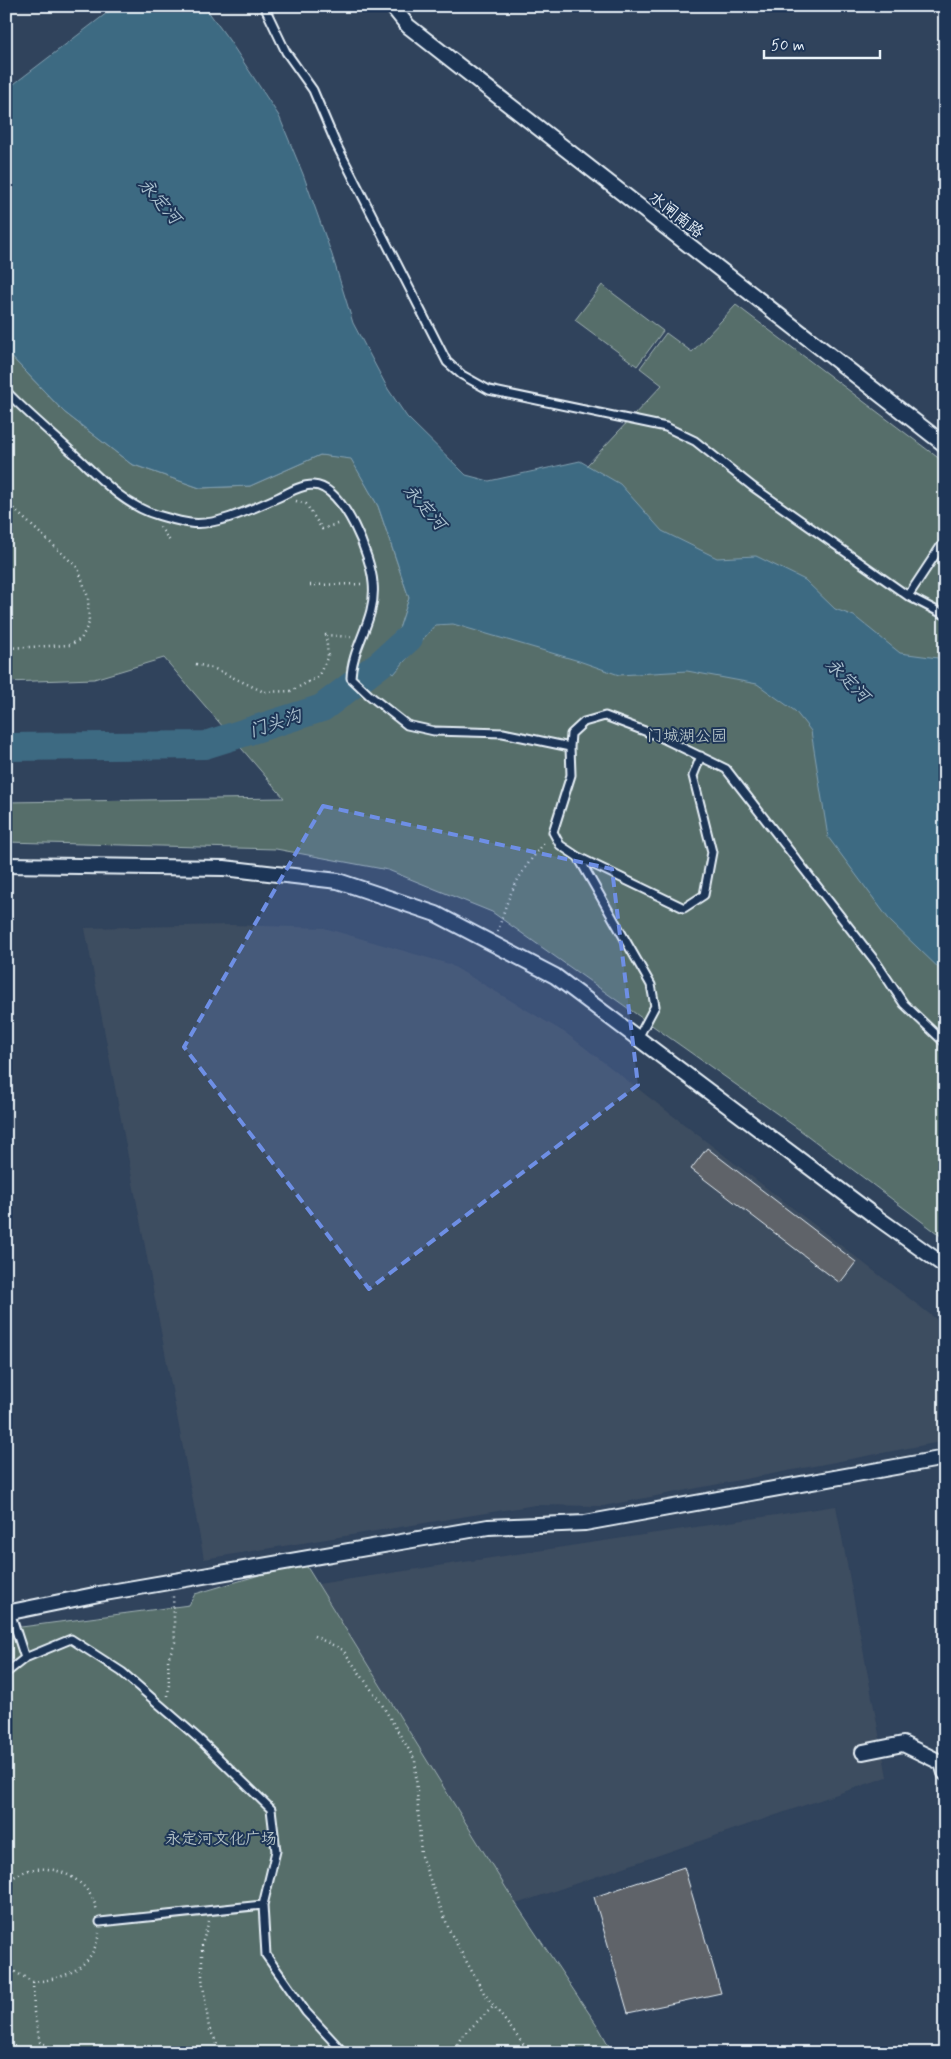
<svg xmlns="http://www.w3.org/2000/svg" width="951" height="2059" font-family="Mynerve,'LXGW WenKai TC',sans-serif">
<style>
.built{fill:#3e4d60}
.green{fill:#566e6b;stroke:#9fb0b2}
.water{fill:#3e6a82;stroke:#82a0b1}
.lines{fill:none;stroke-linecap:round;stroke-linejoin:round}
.river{stroke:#3e6a82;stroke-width:28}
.building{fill:#5e6369;stroke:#e8f1f8}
.lane-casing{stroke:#e8f1f8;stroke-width:11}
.street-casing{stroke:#e8f1f8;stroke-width:18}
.path{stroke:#e8f1f8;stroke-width:2.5;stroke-dasharray:1 4;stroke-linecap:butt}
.lane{stroke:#1d3557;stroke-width:7}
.street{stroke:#1d3557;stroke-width:14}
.marked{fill:#6e8fe5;fill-opacity:0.2;stroke:#6e8fe5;stroke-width:4;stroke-dasharray:10 6;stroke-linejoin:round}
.labels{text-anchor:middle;stroke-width:4;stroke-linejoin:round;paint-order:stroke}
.street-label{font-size:16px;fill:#e8f1f8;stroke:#1d3557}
.park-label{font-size:16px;fill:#b5c3c7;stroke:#1d3557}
.water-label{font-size:18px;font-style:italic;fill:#acc2cf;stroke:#1d3557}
</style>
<rect width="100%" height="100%" fill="#30435c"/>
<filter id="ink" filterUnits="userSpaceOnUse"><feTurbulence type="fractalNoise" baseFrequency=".02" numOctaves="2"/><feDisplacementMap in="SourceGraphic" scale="10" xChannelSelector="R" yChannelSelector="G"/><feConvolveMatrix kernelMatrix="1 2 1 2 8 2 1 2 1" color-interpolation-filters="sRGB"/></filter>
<g filter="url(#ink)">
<!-- built -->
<path class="built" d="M231,925L324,928L449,964L567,1034L945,1326V1441L603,1506L535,1505L204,1559L85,928Z
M836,1506L887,1777L516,1904L318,1584Z"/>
<!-- green -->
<path class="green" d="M602,285L663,331L637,366L575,320Z
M736,305L945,463V1239L800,1130L492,912L388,870L276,849L6,842V802L284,798L164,658L94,679L6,682V351L64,412L131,464L200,488L250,486L320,455L351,458L378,506L409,598L399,629L376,652L457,604L662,385L640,368L666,333L692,352Z
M304,1562L516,1904L599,2028L613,2053H6V1629L189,1605L195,1594Z"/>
<!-- water -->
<path class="water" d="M116,6L205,7L229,40L279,116L303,174L332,255L353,323L388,389L407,417L466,475L489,481L580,461L620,484L662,531L717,558L756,556L805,580L835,609L854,616L900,653L938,658L945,661V974L891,922L828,837L811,731L795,711L757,684L687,671L619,675L579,661L453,624L435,625L394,674L381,664L373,653L399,629L409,598L378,506L351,459L320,455L250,486L200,488L131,464L64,412L6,351V90Z"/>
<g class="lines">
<!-- river -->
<path class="river" d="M6,747L205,745L322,708L380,664L409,638"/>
</g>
<!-- building -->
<path class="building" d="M707,1148L856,1262L840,1283L691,1169Z
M684,1867L721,1993L628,2013L594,1897Z"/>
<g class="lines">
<defs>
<path id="lane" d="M264,6L286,52L313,90L336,144L447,362L462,375L489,390L666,427L695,441L753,487L908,596L945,615
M6,391C27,413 50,432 73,453C98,476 123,505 157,515C168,518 180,522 190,523C215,527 254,508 277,498C288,493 300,485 313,485C344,486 371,557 373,583C377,619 352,645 351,678L369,695L407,725L434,731L503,733L570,747
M908,596L941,546L945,547
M578,857L684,908L704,895L712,852L693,776L701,756
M638,1038L655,1006L651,985L578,857L560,845L553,832L571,775L570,747L571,734L584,722L605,716L658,736L726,769L876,962L904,1004L945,1043
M10,1612L25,1658
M6,1673L25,1658L71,1639L122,1672L199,1739L271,1809L276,1851L263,1905L266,1955L306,2012L344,2053
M100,1922L263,1905"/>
<path id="street" d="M392,6L408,26L945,445
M6,865L224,868L338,881L436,914L555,976L872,1214L945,1266
M6,1613L99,1594L488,1527L585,1523L945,1458
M863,1752L903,1744L942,1763L945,1773"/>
</defs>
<!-- lane casing -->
<use href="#lane" class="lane-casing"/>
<!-- street casing -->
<use href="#street" class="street-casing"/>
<!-- path -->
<path class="path" d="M296,501L306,504L322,529L340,523
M6,502L78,568L88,597L89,623L81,639L70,645L6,648
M160,527L170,541
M310,585L363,584
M196,664L215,669L264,692L291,691L318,677L328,656L326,635L351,637
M498,932C508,892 520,872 546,841
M314,1636L343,1650L381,1703L415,1760L421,1856L450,1932L484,1993L530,2053
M168,1696L169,1684L168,1659L175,1642L173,1595
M6,1882C15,1876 24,1870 35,1869C62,1866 91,1883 97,1911
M209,1921L202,1944V1978L209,2028L222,2053
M6,1967L33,1982C64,1979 93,1969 99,1933
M33,1982L34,2012L40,2042L62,2053
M452,2053L462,2036L494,2006"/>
<!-- lane -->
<use href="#lane" class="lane"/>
<!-- street -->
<use href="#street" class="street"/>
</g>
</g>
<!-- marked area -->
<path class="marked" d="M323,806L612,869L638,1085L369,1289L184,1047Z"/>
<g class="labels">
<!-- street labels -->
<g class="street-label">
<text transform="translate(677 214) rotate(38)" y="6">水闸南路</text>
</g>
<!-- park labels -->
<g class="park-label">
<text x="687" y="741">门城湖公园</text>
<text x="221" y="1844">永定河文化广场</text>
</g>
<!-- water labels -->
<g class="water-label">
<text transform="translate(160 201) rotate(49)" y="6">永定河</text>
<text transform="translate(425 507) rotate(49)" y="6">永定河</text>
<text transform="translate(848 680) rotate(45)" y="6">永定河</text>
<text transform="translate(275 723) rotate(-18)" y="6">门头沟</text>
</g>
</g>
<!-- margin -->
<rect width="951" height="2059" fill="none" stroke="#1d3557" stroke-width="25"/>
<rect x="12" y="12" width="926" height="2034" fill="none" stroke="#e8f1f8" stroke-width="2" filter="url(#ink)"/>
<!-- scale -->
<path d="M764 50v8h116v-8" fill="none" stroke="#e8f1f8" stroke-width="2.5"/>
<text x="771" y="50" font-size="15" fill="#e8f1f8" stroke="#1d3557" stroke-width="4" paint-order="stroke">50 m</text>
</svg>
